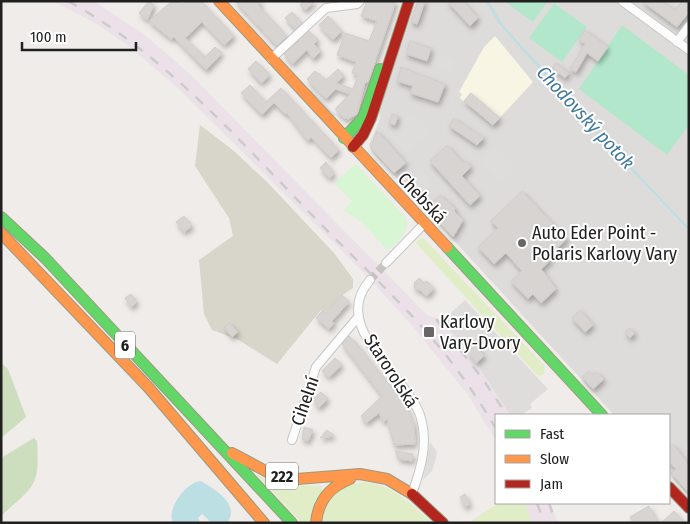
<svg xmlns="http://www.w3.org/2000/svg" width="690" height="524" font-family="'Fira Sans Condensed',sans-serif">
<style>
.residential{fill:#dedcda}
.industrial{fill:#ede1e9}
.education{fill:#f8f5e5}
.construction{fill:#d8d6ca}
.grass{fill:#e0edc7}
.forest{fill:#ccdebe}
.park{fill:#d8f5d4}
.pitch{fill:#b3e7cb}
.parking{fill:#dfdddc}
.water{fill:#bbdfe3}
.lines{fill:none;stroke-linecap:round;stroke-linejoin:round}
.stream{stroke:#bbdfe3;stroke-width:2.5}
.building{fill:#d7d4d1;stroke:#d2cdca;filter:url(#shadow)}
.street-tunnel{stroke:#c6c3c1;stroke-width:8;stroke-dasharray:8 4;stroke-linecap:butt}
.street-casing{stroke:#c7c6c5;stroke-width:10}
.fast-casing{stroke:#9b9a7f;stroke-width:12}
.slow-casing{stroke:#9b9a7f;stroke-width:12}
.jam-casing{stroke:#9b9a7f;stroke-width:12}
.street{stroke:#fdfcfc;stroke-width:8}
.fast{stroke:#63d668;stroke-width:10}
.slow{stroke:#ff974d;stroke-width:10}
.jam{stroke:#b3261e;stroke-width:10}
.rail{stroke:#cbcbca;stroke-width:2.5;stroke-dasharray:10 10;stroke-linecap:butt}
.poi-dot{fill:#686766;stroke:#fff;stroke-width:2}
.labels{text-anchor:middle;stroke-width:4;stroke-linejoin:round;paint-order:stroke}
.shield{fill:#fff;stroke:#636363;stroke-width:1}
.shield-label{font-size:16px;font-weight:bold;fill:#202020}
.street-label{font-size:18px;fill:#202020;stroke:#fff}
.poi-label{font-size:18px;fill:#202020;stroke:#fff;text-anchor:start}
.water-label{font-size:19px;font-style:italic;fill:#3f789c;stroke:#fff}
</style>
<defs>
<filter id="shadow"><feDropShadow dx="2" dy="3.5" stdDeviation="2.5" flood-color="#0004"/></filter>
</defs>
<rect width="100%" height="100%" fill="#efece9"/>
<!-- residential -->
<path class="residential" d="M416,1H689V496L669,474V415H614L371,150L369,145L380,119L379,109Z"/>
<!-- industrial -->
<path class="industrial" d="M53,1H94L142,33L165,52L193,77L427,315L442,321L476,363L510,415H496V441L468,395L414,328L367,276L180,90L131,48L97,24Z
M525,503H550L558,523H532Z"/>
<!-- education -->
<path class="education" d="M495,36L533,82L493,125L460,98L462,94L459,92L484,47Z"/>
<!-- construction -->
<path class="construction" d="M200,125L234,151L268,183L334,253L353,279V288L341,296L325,313L321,310L277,364L237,339L212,330L204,314L199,260L233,236L229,218L195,166Z"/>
<!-- grass -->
<path class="grass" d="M421,238L424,239L545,366L544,374L540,376L535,373L416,243Z
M256,474L269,480L288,485L321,486L323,490L311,523H302Z
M366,482C393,485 413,506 432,523H322C324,497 341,484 366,482Z
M499,503H525L532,523H468Z"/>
<!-- forest -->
<path class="forest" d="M1,363L8,369L26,417L1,438Z
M34,438L37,441C40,487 34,486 1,516V458Z"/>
<!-- park -->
<path class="park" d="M356,164L406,218C410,232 398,243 387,250L364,224L344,210L352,201L334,183Z"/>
<!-- pitch -->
<path class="pitch" d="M504,1H548L533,22Z
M554,3L587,27L562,62L529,38Z
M622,25L689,75V125L667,155L579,89Z"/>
<!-- parking -->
<path class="parking" d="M439,53L455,61L450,72L434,65Z
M306,88L312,90L335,114L336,120Z
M412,112L432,133L420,140L407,152L389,134Z
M496,147L515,169L501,181L482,160Z
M409,163L422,177L425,175L433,185L418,199L396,175Z
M465,300L548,389L530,404L532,408L521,415H510L476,363L484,356L476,346L468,352L442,321Z
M430,442L437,452L436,458L432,471L423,480Z"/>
<!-- water -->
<path class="water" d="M201,481C214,489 241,504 227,523H212L202,514L198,518L200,523H173C166,509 186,482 201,481Z"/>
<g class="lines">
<!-- stream -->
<path class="stream" d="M487,1L500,23L603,139L689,229"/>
</g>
<!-- building -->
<path class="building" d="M149,1L154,5L147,20L139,13Z
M172,1H179L182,5L186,1H201L234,36L224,45L202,22L185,38L205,57L215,47L222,53L206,70L174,37L171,39L149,21Z
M235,1H262L258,5L287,36L277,46Z
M303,1H315L305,10L300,5Z
M367,1H396L368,82H365L357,114L348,119L342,117L335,109L350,94L336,89L326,99L307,79L315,71L326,80L338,69L344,76L336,83L353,89L358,76L352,73L356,62L337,55L345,33L369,41L377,21L361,16Z
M418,1H425L417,24L411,22Z
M447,1H463L478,18L470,26Z
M642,1H660L676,10L682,1H689V12L677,27Z
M292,12L302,23L295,29L285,18Z
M328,16L342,31L333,40L319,25Z
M585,30L608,47L598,61L587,53L576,72L570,69L585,44L579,40Z
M309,31L318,40L314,44L321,51L313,59L307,50L292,64L284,54Z
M410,41L431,48L427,61L406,54Z
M256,61L270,75L261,83L248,69Z
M556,63L569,73L565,78L552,68Z
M401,67L445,84L438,102L410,93L413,86L397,81Z
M250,85L266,102L281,88L339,150L331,158L311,137L308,141L287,113L285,114L274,103L262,115L241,93Z
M471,93L500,118L493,125L464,101Z
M392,114L398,116L395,125L389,123Z
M454,118L484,138L477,145L449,126Z
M377,131L406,163L394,173L371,148Z
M447,145L463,163L466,161L471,167L462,176L480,196L470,205L430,161Z
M326,162L334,174L329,178L320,168Z
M522,191L567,239L547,257L551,260L541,269L556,289L541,303L533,294L528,299L511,281L522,271L506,253L494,264L478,247L498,228L491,221Z
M440,195L455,208L454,211L463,220L453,237L426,208Z
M184,216L192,226L184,232L176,222Z
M419,278L424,283L427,281L434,289L426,296L420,290L415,289L414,283Z
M131,294L137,302L131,307L125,298Z
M342,295L349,302L332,321L334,323L329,329L316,318L322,311L325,314Z
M580,310L593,325L585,332L572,318Z
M229,323L238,332L232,337L224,328Z
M630,328L635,333L630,338L625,332Z
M349,336L358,345L407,408L414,425L415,444L394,445L387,419L383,422L379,413L366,423L361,416L382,396L342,344Z
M476,346L484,356L476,363L468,352Z
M335,358L342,365L329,377L322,371Z
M589,371L593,375L597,372L604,379L593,389L582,377Z
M321,392L328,399L319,408L313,399Z
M304,427L313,430L308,441L302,439Z
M327,430L334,436L320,438Z
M673,444L689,465V493L671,473L676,469L669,462V448Z
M395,451L413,454L412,461L399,459Z
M465,494L470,504L465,507L460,497Z
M649,506L658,523H633L630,517Z
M674,511L685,523H661Z"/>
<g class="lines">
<!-- street-tunnel -->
<path class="street-tunnel" d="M370,280L386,263"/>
<defs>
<path id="street" d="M622,1L689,50
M677,42L689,26
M271,59L326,8L357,4L360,1
M386,263L424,224
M370,280C329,327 405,374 420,415C429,443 421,468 412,494
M292,440L316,367L358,317"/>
<path id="fast" d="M344,138L363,118L380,69
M1,217L45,258L292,523
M447,247L602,415"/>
<path id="slow" d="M219,1L447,247
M1,233L148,387L264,523
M232,453L273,475L297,479L360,474L387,479L412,494
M316,523C318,501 329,487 350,479"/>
<path id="jam" d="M353,147L363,135L371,118L409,1
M669,487L689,508
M412,494L443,523"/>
</defs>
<!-- street casing -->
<use href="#street" class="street-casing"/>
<!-- fast casing -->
<use href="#fast" class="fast-casing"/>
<!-- slow casing -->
<use href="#slow" class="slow-casing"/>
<!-- jam casing -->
<use href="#jam" class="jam-casing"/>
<!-- street -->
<use href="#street" class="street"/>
<!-- fast -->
<use href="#fast" class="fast"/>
<!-- slow -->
<use href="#slow" class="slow"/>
<!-- jam -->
<use href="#jam" class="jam"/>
<!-- rail -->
<path class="rail" d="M68,1C164,54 236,137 312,215C356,261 405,304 445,354C464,378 481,403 496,429
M436,319L482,378L507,415
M537,503L544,523
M549,503L556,523"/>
</g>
<!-- markers -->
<g class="poi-dot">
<circle cx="522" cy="243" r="5"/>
<rect x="423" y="326" width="12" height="12" rx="2.5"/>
</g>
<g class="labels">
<!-- shield labels -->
<g class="shield">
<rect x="115" y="331.5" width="20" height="27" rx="4"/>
<rect x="266" y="462.5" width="32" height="27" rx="4"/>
</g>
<g class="shield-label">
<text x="125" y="351">6</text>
<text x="282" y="482">222</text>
</g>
<!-- street labels -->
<g class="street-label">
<text transform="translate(422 198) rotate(47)" y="6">Chebská</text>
<text transform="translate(391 371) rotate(57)" y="6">Starorolská</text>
<text transform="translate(305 401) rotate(-71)" y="6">Cihelní</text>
</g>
<!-- poi labels -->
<g class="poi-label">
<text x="532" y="239">Auto Eder Point -<tspan x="532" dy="21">Polaris Karlovy Vary</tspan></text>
<text x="440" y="328">Karlovy<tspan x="440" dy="21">Vary-Dvory</tspan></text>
</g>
<!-- water labels -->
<g class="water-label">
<text transform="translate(586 117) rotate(47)" y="7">Chodovský potok</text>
</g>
</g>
<!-- border -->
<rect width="690" height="524" fill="none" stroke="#202020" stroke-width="5"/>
<!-- legend -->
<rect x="495" y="414" width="175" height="90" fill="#ffffff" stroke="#a6a6a6"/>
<rect x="505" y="430" width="25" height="8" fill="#63d668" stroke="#a6a6a6"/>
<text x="540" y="439" font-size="15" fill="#202020">Fast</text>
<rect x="505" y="455" width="25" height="8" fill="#ff974d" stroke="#a6a6a6"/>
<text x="540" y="464" font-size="15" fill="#202020">Slow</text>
<rect x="505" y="480" width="25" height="8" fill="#b3261e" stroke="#a6a6a6"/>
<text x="540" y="489" font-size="15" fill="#202020">Jam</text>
<!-- scale -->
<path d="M22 42v8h114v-8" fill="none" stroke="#202020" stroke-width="2.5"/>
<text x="30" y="42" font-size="15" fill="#202020" stroke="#ffffff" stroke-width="4" paint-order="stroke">100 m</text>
</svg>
